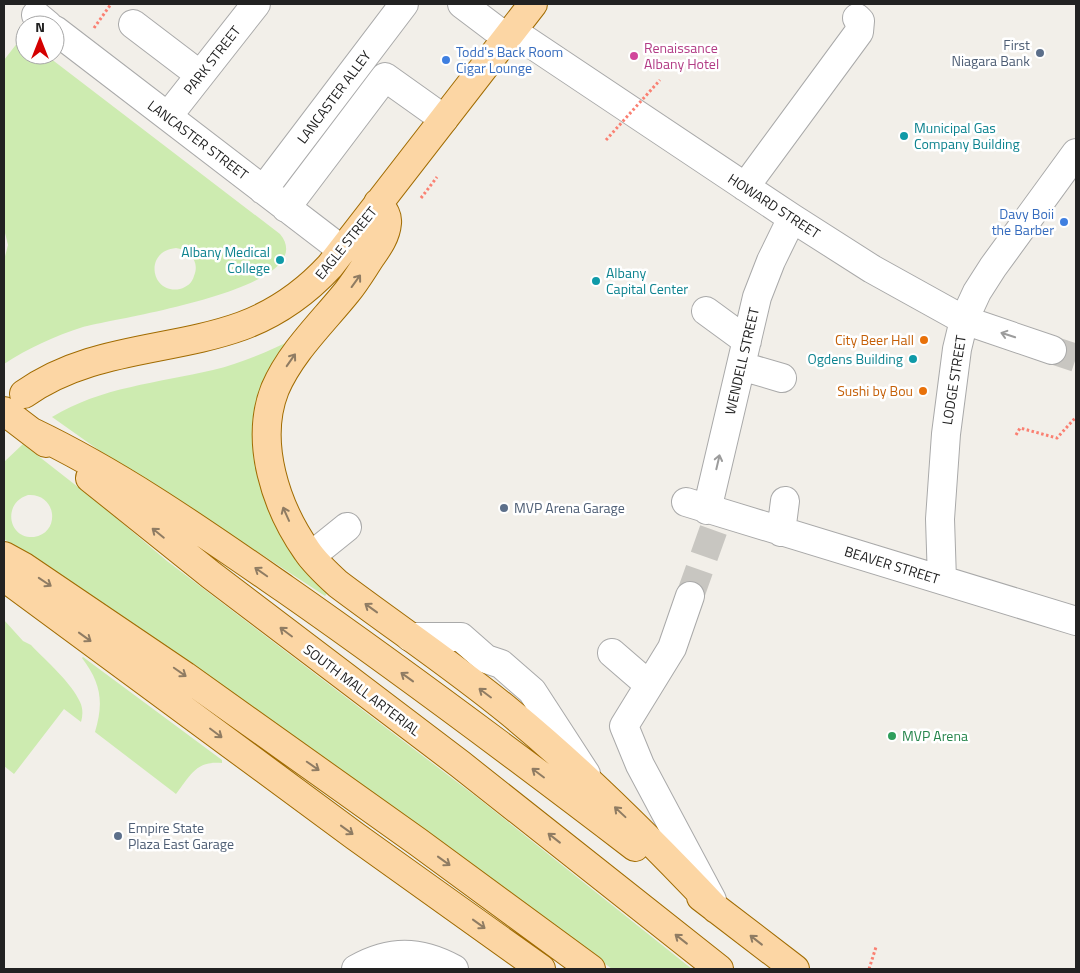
<svg xmlns="http://www.w3.org/2000/svg" width="1080" height="973" font-family="'Titillium Web',sans-serif">
<style>
.grass{fill:#cdebb0;fill-rule:evenodd}
.lines{fill:none;stroke-linecap:round;stroke-linejoin:round}
.minor-tunnel{stroke:#c8c6c1;stroke-width:28;stroke-dasharray:28 14;stroke-linecap:butt}
.minor-casing{stroke:#a9a9a9;stroke-width:30}
.major-casing{stroke:#a06b00;stroke-width:30}
.path{stroke:#fa8072;stroke-width:3;stroke-dasharray:2.5 2.5;stroke-linecap:butt}
.minor{stroke:#fff;stroke-width:28}
.major{stroke:#fcd6a4;stroke-width:28}
.path-bridge{stroke:#fa8072;stroke-width:3;stroke-dasharray:2.5 2.5;stroke-linecap:butt}
.oneway{stroke:#8f7c63}
.oneway2{stroke:#9c9c9c}
.service-dot{fill:#5c6f8a;stroke:#fff;stroke-width:2}
.hotel-dot{fill:#d1479c;stroke:#fff;stroke-width:2}
.shop-dot{fill:#3f7fe0;stroke:#fff;stroke-width:2}
.culture-dot{fill:#0f9aa8;stroke:#fff;stroke-width:2}
.food-dot{fill:#e8710a;stroke:#fff;stroke-width:2}
.leisure-dot{fill:#2e9e5b;stroke:#fff;stroke-width:2}
.labels{text-anchor:middle;stroke-width:5;stroke-linejoin:round;paint-order:stroke}
.service-label{font-size:14px;fill:#4e5e75;stroke:#fff;text-anchor:start}
.hotel-label{font-size:14px;fill:#b23c85;stroke:#fff;text-anchor:start}
.shop-label{font-size:14px;fill:#366cbe;stroke:#fff;text-anchor:start}
.street-label{font-size:14px;fill:#222;stroke:#fff}
.culture-label{font-size:14px;fill:#0d838f;stroke:#fff;text-anchor:start}
.food-label{font-size:14px;fill:#c56008;stroke:#fff;text-anchor:end}
.leisure-label{font-size:14px;fill:#27864d;stroke:#fff;text-anchor:start}
</style>
<rect width="100%" height="100%" fill="#f2efe9"/>
<!-- grass -->
<path class="grass" d="M22,37L25,39V55H46L280,234C325,289 110,319 83,327C55,336 28,348 4,364V260L8,245L4,229V60ZM176,248C190,250 200,262 194,276C192,283 187,287 180,289C151,295 143,251 176,248Z
M296,338L258,432L330,590L325,596L261,554L141,480L52,417C101,387 158,383 213,370C242,363 269,351 296,338Z
M23,444L101,505L167,561L478,798L692,969H612L564,933L165,646L4,539V462ZM28,495C57,493 61,533 34,537C8,539 2,503 28,495Z
M4,620L23,641L31,645C45,660 72,683 80,702C83,708 83,715 81,722L64,709L14,774L4,766Z
M83,657L222,760V763C196,760 190,776 176,794L95,732C104,702 101,683 82,658Z"/>
<g class="lines">
<!-- minor-tunnel -->
<path class="minor-tunnel" d="M1052,350L1076,358
M690,596L717,520"/>
<defs>
<path id="minor" d="M462,4L507,38
M36,15L48,25
M133,24L200,75
M55,30L342,250
M512,31L792,218L872,269L964,320L1052,350
M168,116L256,4
M745,187L859,32L860,21L857,18
M263,190L404,4
M286,208L385,77L444,119
M706,311L747,341
M741,366L782,378
M686,502L1076,621
M707,510L757,297L771,261L792,218
M781,532L785,501
M311,556L347,527
M942,580L940,519L946,434L957,349L964,320L977,292L993,267L1076,153
M690,596L672,648L624,726L640,765L712,900
M410,637H461L486,659L501,664L532,691L586,774
M612,653L649,685
M356,969C390,950 419,950 454,969"/>
<path id="major" d="M378,203C383,210 388,215 387,223C386,236 378,247 371,257C363,269 356,281 347,292C322,323 291,352 275,389C254,442 276,507 307,551C315,563 327,574 338,584C395,627 455,667 511,713C584,773 651,840 716,909
M24,394C90,347 170,352 242,326C277,313 305,293 330,266L533,4
M4,411L46,443
M32,432C122,475 204,533 285,589C404,672 520,759 635,847
M90,478L211,575L460,764L719,969
M4,556L24,567L185,676L418,842L591,969
M4,577L355,836L541,969
M701,897L795,969"/>
</defs>
<!-- minor casing -->
<use href="#minor" class="minor-casing"/>
<!-- major casing -->
<use href="#major" class="major-casing"/>
<!-- path -->
<path class="path" d="M94,28L111,4
M421,198L437,177
M1016,435L1020,428L1057,438L1076,417
M869,969L876,947"/>
<!-- minor -->
<use href="#minor" class="minor"/>
<!-- major -->
<use href="#major" class="major"/>
<!-- path-bridge -->
<path class="path-bridge" d="M606,140L660,80"/>
</g>
<!-- one-way arrows -->
<defs><path id="oneway-shaft" d="M-6 0H5M1.5-3L5.5 0L1.5 3" fill="none" stroke-width="1.6" stroke-linecap="round" stroke-linejoin="round" transform="scale(1.25)"/></defs>
<g class="oneway">
<use href="#oneway-shaft" transform="translate(356 281) rotate(-54)"/>
<use href="#oneway-shaft" transform="translate(291 360) rotate(-55)"/>
<use href="#oneway-shaft" transform="translate(286 514) rotate(-114)"/>
<use href="#oneway-shaft" transform="translate(158 533) rotate(-141)"/>
<use href="#oneway-shaft" transform="translate(261 572) rotate(-145)"/>
<use href="#oneway-shaft" transform="translate(45 582) rotate(34)"/>
<use href="#oneway-shaft" transform="translate(371 608) rotate(-144)"/>
<use href="#oneway-shaft" transform="translate(286 632) rotate(-143)"/>
<use href="#oneway-shaft" transform="translate(85 637) rotate(36)"/>
<use href="#oneway-shaft" transform="translate(180 672) rotate(35)"/>
<use href="#oneway-shaft" transform="translate(407 677) rotate(-144)"/>
<use href="#oneway-shaft" transform="translate(485 693) rotate(-143)"/>
<use href="#oneway-shaft" transform="translate(216 733) rotate(37)"/>
<use href="#oneway-shaft" transform="translate(313 766) rotate(35)"/>
<use href="#oneway-shaft" transform="translate(538 773) rotate(-143)"/>
<use href="#oneway-shaft" transform="translate(620 812) rotate(-137)"/>
<use href="#oneway-shaft" transform="translate(347 830) rotate(36)"/>
<use href="#oneway-shaft" transform="translate(554 838) rotate(-142)"/>
<use href="#oneway-shaft" transform="translate(444 861) rotate(36)"/>
<use href="#oneway-shaft" transform="translate(479 924) rotate(36)"/>
<use href="#oneway-shaft" transform="translate(681 939) rotate(-142)"/>
<use href="#oneway-shaft" transform="translate(756 940) rotate(-142)"/>
</g>
<g class="oneway2">
<use href="#oneway-shaft" transform="translate(1008 335) rotate(-162)"/>
<use href="#oneway-shaft" transform="translate(718 462) rotate(-77)"/>
</g>
<!-- markers -->
<g class="service-dot">
<circle cx="1040" cy="53" r="5"/>
<circle cx="504" cy="508" r="5"/>
<circle cx="118" cy="836" r="5"/>
</g>
<circle class="hotel-dot" cx="634" cy="56" r="5"/>
<g class="shop-dot">
<circle cx="446" cy="60" r="5"/>
<circle cx="1064" cy="222" r="5"/>
</g>
<g class="culture-dot">
<circle cx="904" cy="136" r="5"/>
<circle cx="280" cy="260" r="5"/>
<circle cx="596" cy="281" r="5"/>
<circle cx="913" cy="359" r="5"/>
</g>
<g class="food-dot">
<circle cx="924" cy="340" r="5"/>
<circle cx="923" cy="391" r="5"/>
</g>
<circle class="leisure-dot" cx="892" cy="736" r="5"/>
<g class="labels">
<!-- service labels -->
<g class="service-label">
<text x="1030" y="50" text-anchor="end">First<tspan x="1030" dy="16">Niagara Bank</tspan></text>
<text x="514" y="513">MVP Arena Garage</text>
<text x="128" y="833">Empire State<tspan x="128" dy="16">Plaza East Garage</tspan></text>
</g>
<!-- hotel labels -->
<g class="hotel-label">
<text x="644" y="53">Renaissance<tspan x="644" dy="16">Albany Hotel</tspan></text>
</g>
<!-- shop labels -->
<g class="shop-label">
<text x="456" y="57">Todd's Back Room<tspan x="456" dy="16">Cigar Lounge</tspan></text>
<text x="1054" y="219" text-anchor="end">Davy Boii<tspan x="1054" dy="16">the Barber</tspan></text>
</g>
<!-- street labels -->
<g class="street-label">
<text transform="translate(212 60) rotate(-52)" y="5">PARK STREET</text>
<text transform="translate(334 97) rotate(-53)" y="5">LANCASTER ALLEY</text>
<text transform="translate(198 140) rotate(37)" y="5">LANCASTER STREET</text>
<text transform="translate(774 206) rotate(33)" y="5">HOWARD STREET</text>
<text transform="translate(346 243) rotate(-51)" y="5">EAGLE STREET</text>
<text transform="translate(742 361) rotate(-77)" y="5">WENDELL STREET</text>
<text transform="translate(954 380) rotate(-81)" y="5">LODGE STREET</text>
<text transform="translate(892 565) rotate(17)" y="5">BEAVER STREET</text>
<text transform="translate(362 690) rotate(37)" y="5">SOUTH MALL ARTERIAL</text>
</g>
<!-- culture labels -->
<g class="culture-label">
<text x="914" y="133">Municipal Gas<tspan x="914" dy="16">Company Building</tspan></text>
<text x="270" y="257" text-anchor="end">Albany Medical<tspan x="270" dy="16">College</tspan></text>
<text x="606" y="278">Albany<tspan x="606" dy="16">Capital Center</tspan></text>
<text x="903" y="364" text-anchor="end">Ogdens Building</text>
</g>
<!-- food labels -->
<g class="food-label">
<text x="914" y="345">City Beer Hall</text>
<text x="913" y="396">Sushi by Bou</text>
</g>
<!-- leisure labels -->
<g class="leisure-label">
<text x="902" y="741">MVP Arena</text>
</g>
</g>
<!-- border -->
<rect width="1080" height="973" fill="none" stroke="#222222" stroke-width="10"/>
<!-- north arrow -->
<g transform="translate(40 40)"><circle r="24" fill="#ffffff" stroke="#a7a7a7"/>
<path d="M0-4L9 19L0 12L-9 19Z" fill="#d40000"/>
<text y="-8" font-size="14" font-weight="bold" text-anchor="middle" fill="#222222">N</text>
</g>
</svg>
